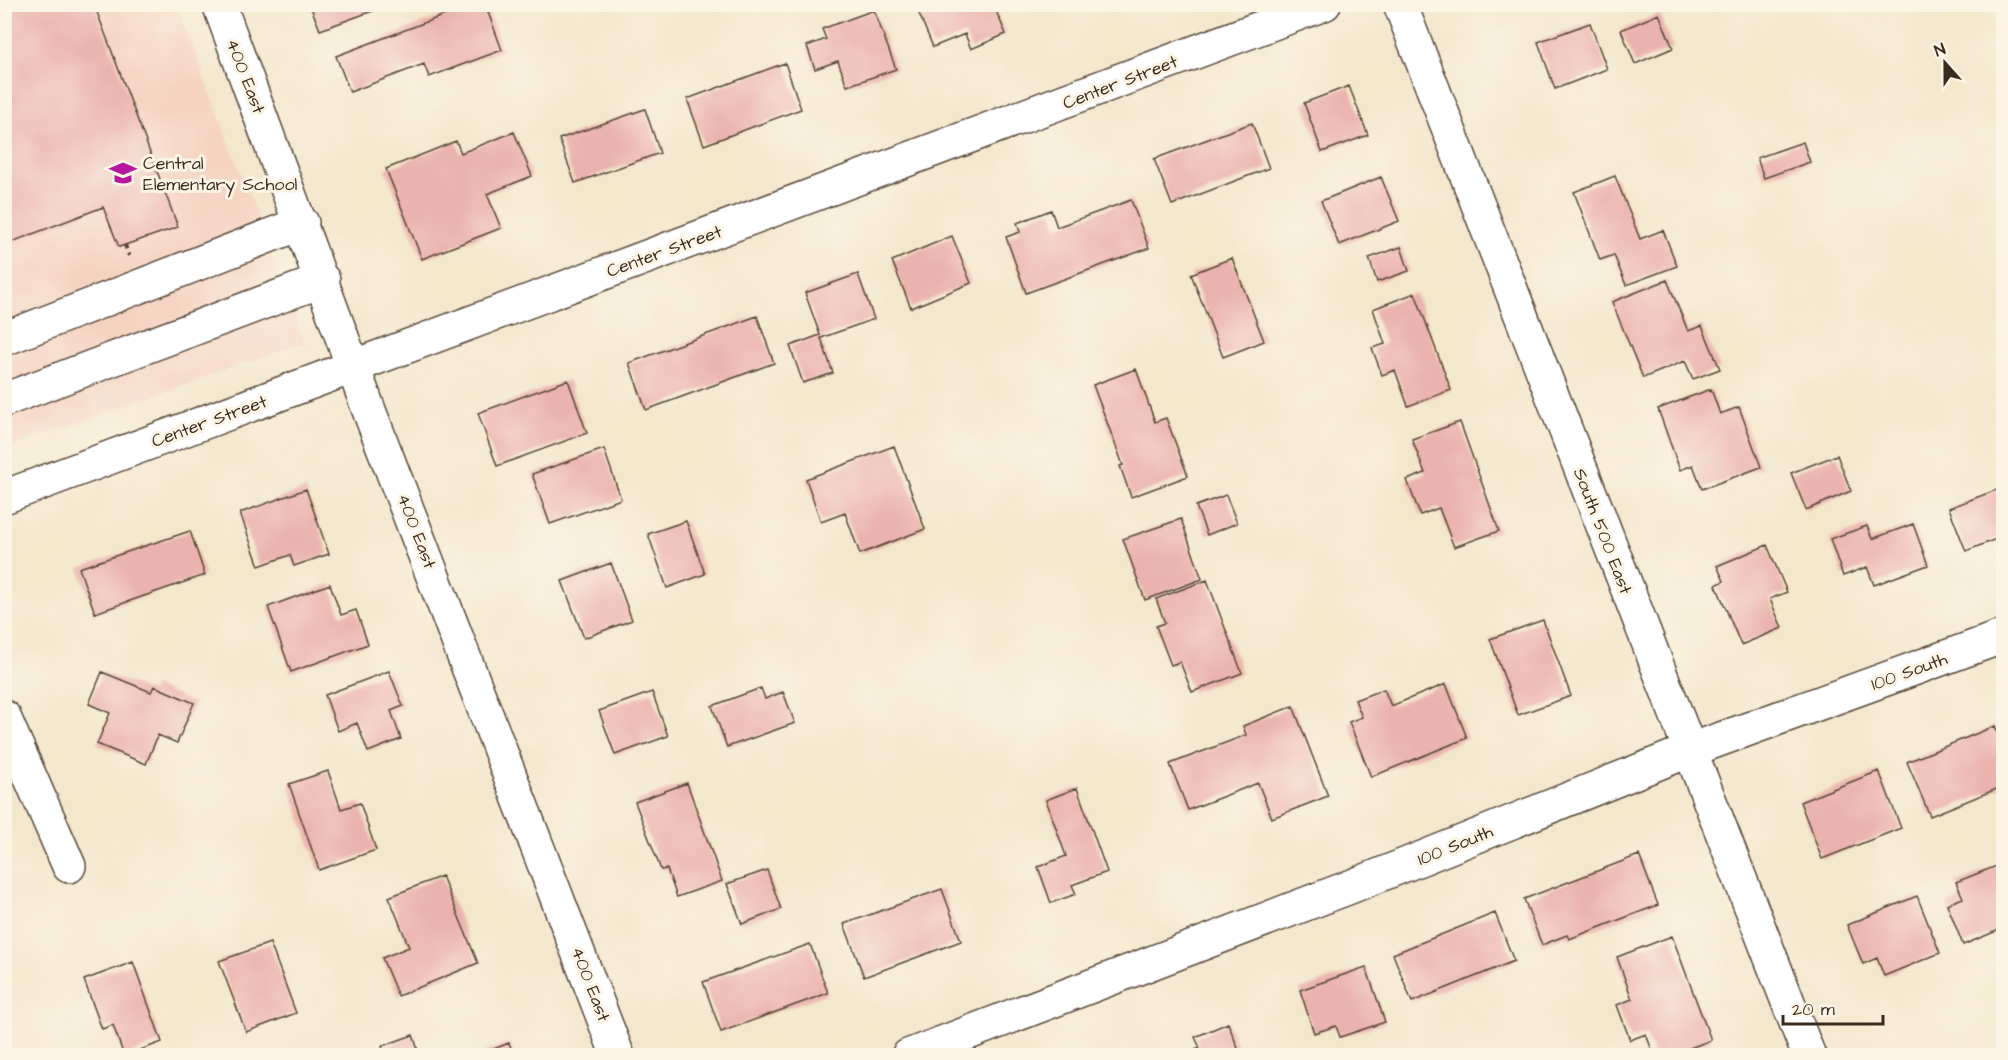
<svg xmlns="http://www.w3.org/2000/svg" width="2008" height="1060" font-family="'Architects Daughter',sans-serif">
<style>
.built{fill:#f5d3c1}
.building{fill:#eab3ad}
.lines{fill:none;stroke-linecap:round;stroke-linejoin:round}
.minor-casing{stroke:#574638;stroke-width:36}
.path{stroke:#574638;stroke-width:4;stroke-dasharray:4.5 4.5;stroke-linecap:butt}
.minor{stroke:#fff;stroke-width:33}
.labels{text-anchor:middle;stroke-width:6;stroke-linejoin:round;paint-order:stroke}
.street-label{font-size:18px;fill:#3b2a1e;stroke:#fcf5e5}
.poi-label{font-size:18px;fill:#3b2a1e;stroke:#fcf5e5;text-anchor:start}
</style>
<rect width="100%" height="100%" fill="#fcf5e5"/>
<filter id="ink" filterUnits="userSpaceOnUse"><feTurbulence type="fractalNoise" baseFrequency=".0167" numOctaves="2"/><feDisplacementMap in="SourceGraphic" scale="12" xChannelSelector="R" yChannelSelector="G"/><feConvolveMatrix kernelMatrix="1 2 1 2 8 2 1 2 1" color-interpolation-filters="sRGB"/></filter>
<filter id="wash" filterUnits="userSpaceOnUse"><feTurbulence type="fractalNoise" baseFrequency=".008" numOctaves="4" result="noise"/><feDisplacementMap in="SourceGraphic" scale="24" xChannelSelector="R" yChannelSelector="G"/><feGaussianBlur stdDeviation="1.35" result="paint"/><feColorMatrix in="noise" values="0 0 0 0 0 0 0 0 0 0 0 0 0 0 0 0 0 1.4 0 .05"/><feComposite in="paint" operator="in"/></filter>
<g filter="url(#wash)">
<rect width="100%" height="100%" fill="#f3e7cc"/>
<!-- built -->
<path class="built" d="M4,5H177L305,342L5,449Z"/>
<g id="blocks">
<!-- building -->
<path class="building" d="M4,4H94L178,227L119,247L103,207L4,245Z
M474,4H485L502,50L429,77L424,64L350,92L336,56Z
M915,4H993L1006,34L971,49L965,34L933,47Z
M310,5H389L320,30Z
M874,10L896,69L847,86L838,61L815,69L807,46L826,39L822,29Z
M1659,14L1673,48L1635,64L1621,30Z
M1590,23L1607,69L1555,89L1538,42Z
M785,63L801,109L704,145L687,99Z
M1349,86L1368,135L1322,152L1304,103Z
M645,109L660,153L575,183L559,139Z
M1252,123L1269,168L1172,205L1154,159Z
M514,132L532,176L487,194L501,228L422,259L386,169L456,141L461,153Z
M1803,142L1810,162L1764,178L1757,158Z
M1615,176L1640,239L1663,230L1677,266L1626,285L1614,255L1600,260L1574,192Z
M1381,177L1399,221L1339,245L1321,201Z
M1131,200L1149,248L1026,293L1006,237L1020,232L1017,223L1051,210L1057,227Z
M952,236L971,283L911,308L892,261Z
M1401,247L1409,271L1377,282L1369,258Z
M1232,258L1264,341L1223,357L1191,274Z
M858,274L874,319L821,338L833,373L803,383L790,346L820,335L805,293Z
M1667,280L1688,331L1702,326L1720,369L1693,379L1685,361L1643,378L1612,302Z
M1415,293L1451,390L1408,406L1395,370L1382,375L1372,348L1385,344L1373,309Z
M757,316L774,363L646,410L629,363Z
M1136,369L1155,422L1166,418L1188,476L1131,497L1120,466L1123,465L1093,385Z
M568,380L587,433L497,466L478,413Z
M1711,389L1720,414L1739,407L1761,467L1702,489L1693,465L1680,470L1658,409Z
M1460,422L1499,531L1454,547L1439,508L1420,515L1407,480L1425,473L1412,439Z
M894,446L925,529L860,554L845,513L821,522L806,479Z
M604,449L621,499L550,524L532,474Z
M1837,455L1851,491L1806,510L1791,473Z
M2004,487V536L1966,551L1949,508Z
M306,489L329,554L294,566L290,555L259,566L240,513Z
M1226,495L1237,523L1207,535L1196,506Z
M1181,519L1202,579L1145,600L1123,539Z
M686,521L705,574L667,588L648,534Z
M1913,524L1928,565L1874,585L1867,567L1843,576L1830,539L1867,526L1872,539Z
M190,531L205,575L95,613L79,568Z
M1767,545L1787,592L1770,599L1782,628L1741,645L1716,585L1724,581L1717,566Z
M611,563L632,620L584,638L562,581Z
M1207,580L1242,673L1192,692L1180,662L1171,665L1156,626L1165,623L1156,599Z
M330,584L341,615L356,610L368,644L291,672L268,607Z
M1543,620L1571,696L1518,715L1490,639Z
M389,671L403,706L391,711L401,739L368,752L357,723L338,731L325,695Z
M102,672L151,692L154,686L194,703L177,743L158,735L146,764L97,744L110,713L89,704Z
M1446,684L1467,738L1371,777L1349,722L1362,717L1355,700L1384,689L1391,706Z
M761,688L765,699L783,692L795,723L727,747L712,706Z
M652,692L668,736L615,755L599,711Z
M1293,706L1328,796L1272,818L1258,783L1188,810L1170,764L1246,735L1243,726Z
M1995,726L2004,748V786L1930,816L1907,762Z
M328,771L341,809L360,803L376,850L319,870L289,784Z
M1879,771L1901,828L1822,859L1800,802Z
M687,783L722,881L677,897L667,869L661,870L635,802Z
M1077,788L1107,872L1072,885L1076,894L1051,903L1038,867L1066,856L1046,800Z
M1639,855L1658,905L1569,939L1567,935L1542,945L1524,899Z
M2004,863V928L1963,945L1947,904L1963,898L1956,882Z
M767,870L781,909L742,924L727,884Z
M442,876L478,963L398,996L382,958L409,947L389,897Z
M942,889L961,941L864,977L844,924Z
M1917,896L1940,953L1884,976L1877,958L1863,964L1847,925Z
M1495,913L1514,961L1412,1002L1393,954Z
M1672,936L1711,1040L1669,1056H1654L1646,1034L1630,1040L1617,1005L1632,999L1617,957Z
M270,943L296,1013L246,1032L219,961Z
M810,944L828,993L721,1032L703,982Z
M133,962L162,1042L124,1056L113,1025L102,1029L84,980Z
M1366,967L1385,1022L1340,1037L1336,1026L1314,1033L1300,990Z
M1228,1023L1241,1056H1181L1200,1048L1195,1037Z
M413,1035L420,1056H385L382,1046Z
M509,1043L514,1056H478V1055Z"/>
</g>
</g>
<g filter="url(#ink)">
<use href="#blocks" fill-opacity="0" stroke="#574638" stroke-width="1.5"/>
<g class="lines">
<defs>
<path id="minor" d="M219,4L370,413L618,1056
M1400,4L1809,1056
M4,339L302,223
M4,400L323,280
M4,497L1324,4
M4,717L69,866
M908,1056L1350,887L1688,751L2004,636"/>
</defs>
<!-- minor casing -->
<use href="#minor" class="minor-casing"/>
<!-- path -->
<path class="path" d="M125,245L129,256"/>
<!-- minor -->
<use href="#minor" class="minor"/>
</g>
</g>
<!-- icons -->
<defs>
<symbol id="school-bare" viewBox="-9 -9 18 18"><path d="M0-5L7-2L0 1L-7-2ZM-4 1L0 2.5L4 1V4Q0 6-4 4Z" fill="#b5179e" stroke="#fcf5e5" stroke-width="2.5" paint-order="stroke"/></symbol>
</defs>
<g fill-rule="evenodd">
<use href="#school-bare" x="104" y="154" width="38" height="38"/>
</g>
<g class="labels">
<!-- street labels -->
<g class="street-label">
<text transform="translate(246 76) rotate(69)" y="6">400 East</text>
<text transform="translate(1120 82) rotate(-21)" y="6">Center Street</text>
<text transform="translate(664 251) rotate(-20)" y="6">Center Street</text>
<text transform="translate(209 421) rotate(-20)" y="6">Center Street</text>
<text transform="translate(417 531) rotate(69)" y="6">400 East</text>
<text transform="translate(1603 531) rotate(69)" y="6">South 500 East</text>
<text transform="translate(1909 671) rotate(-20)" y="6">100 South</text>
<text transform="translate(1455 845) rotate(-22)" y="6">100 South</text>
<text transform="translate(591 984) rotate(69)" y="6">400 East</text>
</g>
<!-- poi labels -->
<g class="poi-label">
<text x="143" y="169">Central<tspan x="143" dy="21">Elementary School</tspan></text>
</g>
</g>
<!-- margin -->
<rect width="2008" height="1060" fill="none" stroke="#fcf5e5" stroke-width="24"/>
<!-- north arrow -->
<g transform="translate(1945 63) rotate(339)" stroke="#fcf5e5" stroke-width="4.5" paint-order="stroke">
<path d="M0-4.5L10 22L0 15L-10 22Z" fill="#3b2a1e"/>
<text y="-9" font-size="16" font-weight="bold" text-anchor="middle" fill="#3b2a1e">N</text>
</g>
<!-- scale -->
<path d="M1783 1015v9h100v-9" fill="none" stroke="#3b2a1e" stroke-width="3"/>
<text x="1792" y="1015" font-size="18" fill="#3b2a1e" stroke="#fcf5e5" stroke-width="4.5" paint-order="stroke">20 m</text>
</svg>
